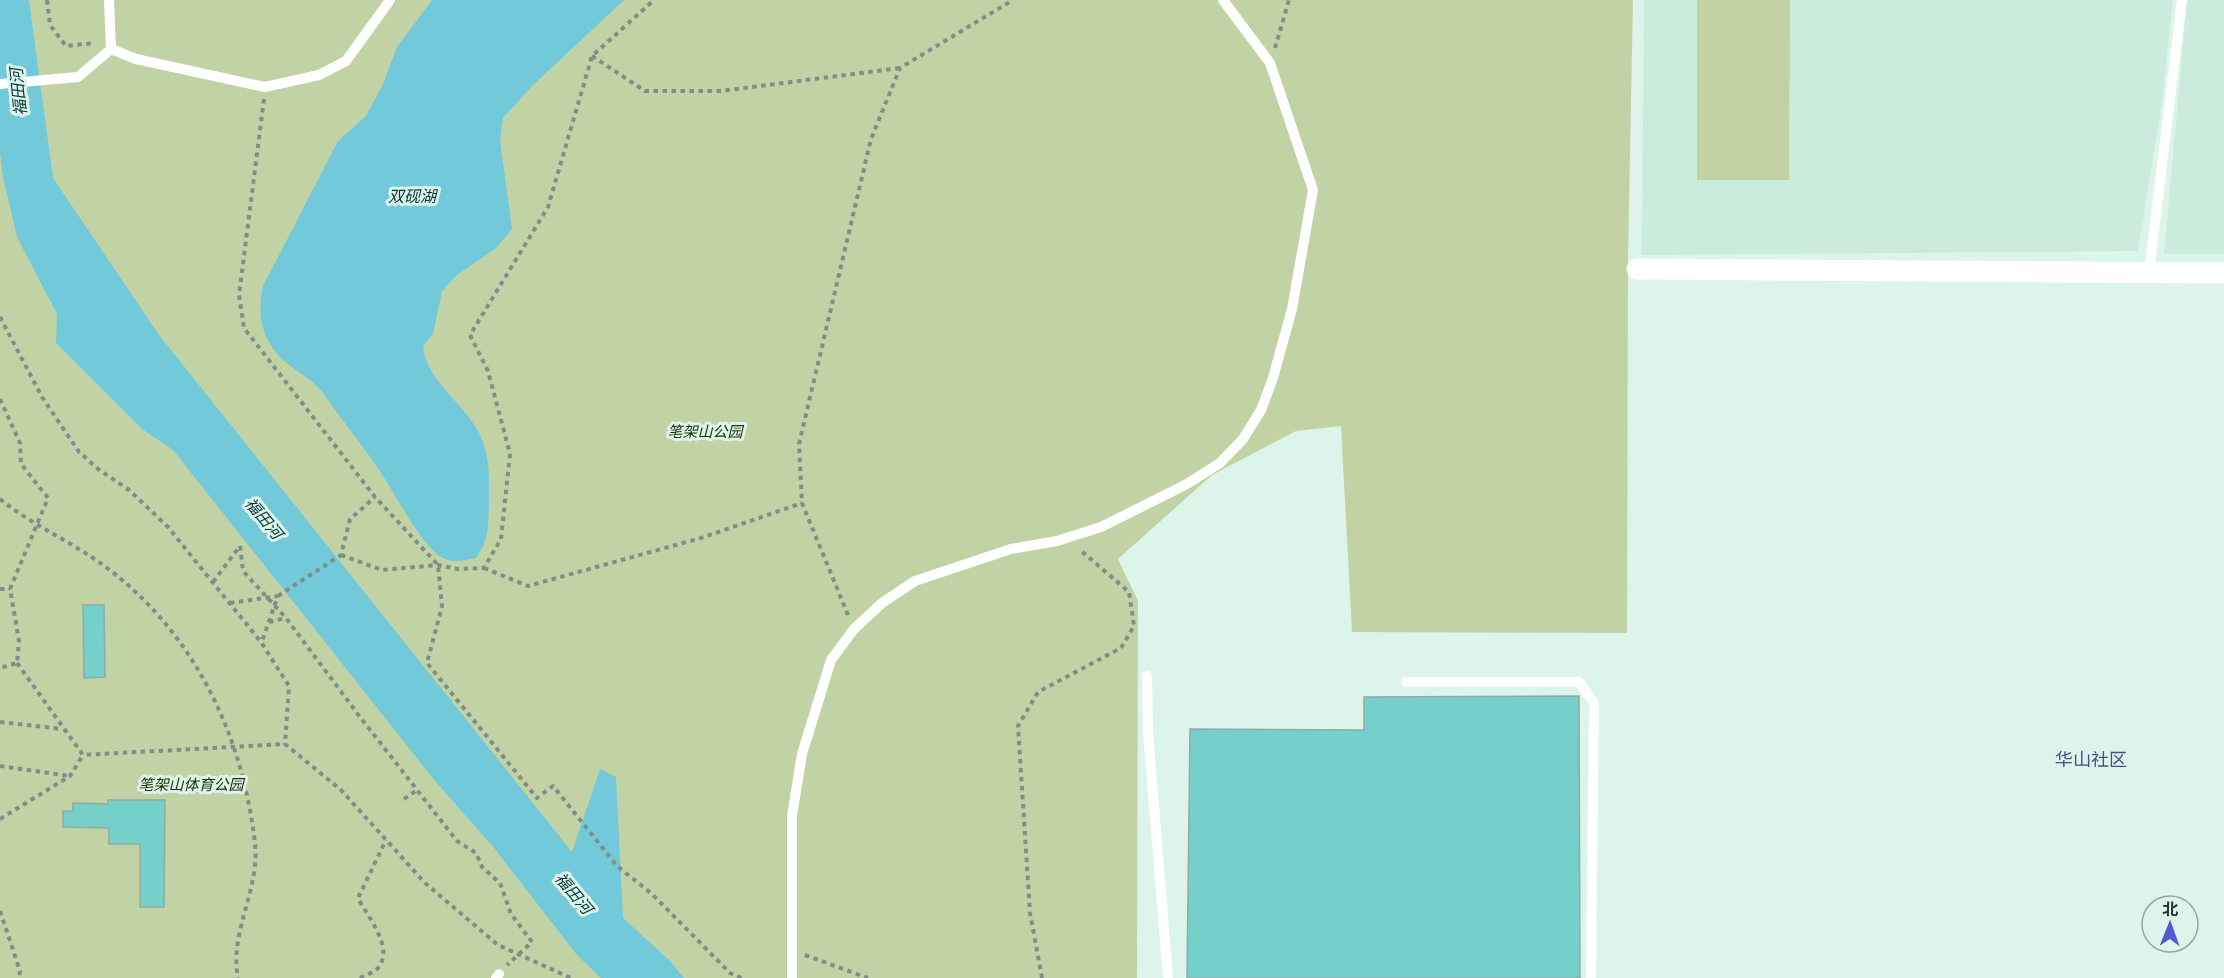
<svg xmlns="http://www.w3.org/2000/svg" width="2224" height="978" font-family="Georgia,'Noto Sans SC',serif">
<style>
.built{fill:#cbebdd}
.green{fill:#c1d3a5}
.water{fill:#72c9da}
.building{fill:#76d0ca;stroke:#90aaa8;stroke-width:1.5}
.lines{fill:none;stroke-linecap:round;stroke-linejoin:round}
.path{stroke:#7e8f88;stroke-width:4;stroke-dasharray:4.5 4.5;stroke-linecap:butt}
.lane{stroke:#fff;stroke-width:10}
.street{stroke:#fff;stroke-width:21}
.labels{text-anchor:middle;stroke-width:6;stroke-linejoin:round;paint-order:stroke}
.park-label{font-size:15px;font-style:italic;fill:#243203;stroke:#dcf4ea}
.water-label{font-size:16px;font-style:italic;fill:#08343b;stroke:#dcf4ea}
.quarter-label{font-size:18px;fill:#474f8c;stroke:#dcf4ea}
</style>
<rect width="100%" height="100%" fill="#dcf4ea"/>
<!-- built -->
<path class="built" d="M1644,0H2173L2162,102L2138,251L1642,255Z
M2187,0H2224V254H2164Z"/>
<!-- green -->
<path class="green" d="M0,0H1633L1628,256L1627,633L1352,632L1341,426L1296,431L1212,475L1118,559L1138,601L1137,978H0Z
M1697,0H1790L1789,180H1697Z"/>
<!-- water -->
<path class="water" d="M0,0H29L53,178L159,335L572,852L600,769L616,777L623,918L670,961L684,978H601L577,955L494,848L435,781L173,450L142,429L56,343L57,314L17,237L3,177L0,153Z
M432,0H624L532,86L503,118L500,140L512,229L496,248L457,275L442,291L433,334L423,346C426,384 471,406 483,442C490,462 489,481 489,501C488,525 490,538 476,558C464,560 452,564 441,557C422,545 397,498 385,479C366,449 343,422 323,393C308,373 285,369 270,344C259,325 259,307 263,286L338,141L366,116L382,86L397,47Z"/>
<!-- building -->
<path class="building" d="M83,605H104L105,677L84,678Z
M1579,696L1580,978H1187L1190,729L1364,730V697Z
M108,800H165L164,907H140V844H109V828L63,827V811H73V803L108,804Z"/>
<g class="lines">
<!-- path -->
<path class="path" d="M47,0L50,25L66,46L95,43
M1275,48L1289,0
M592,56L645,91H721L900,68
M264,99L239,295L244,328L375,497L438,565L442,606L427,663L537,798L553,786L617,866L652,894L730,973L742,978
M0,317L42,397L79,452L98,469L129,490L168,527L261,642L289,686L285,744L341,790L425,883L498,945L571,978
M0,399L20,443L21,464L48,498L10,589L19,641L17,663L0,668
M0,499C33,526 73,542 107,568C195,634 243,736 255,844C260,890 229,932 238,978
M341,555L382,570L438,565L458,569L484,568L501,539L510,454L488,371L470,335L548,207L592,56L654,0
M484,568L528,586L701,538L802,503
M213,582L240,546L243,571L286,618L360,717L457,841L476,853L482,867L500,883L511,914L532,942L507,965
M0,589H10
M278,596L341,555L350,519L375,497
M230,603L278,596L262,641
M848,615L802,503L799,444L871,139L900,68L1013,0
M269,622L286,618
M17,663L83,755L285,744
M0,722L62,729
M0,766L70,776
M404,799L417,790
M0,819L70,776L83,755
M0,911L20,971L19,978
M805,955L868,978
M360,978C365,975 373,973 377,969C396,949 367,916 358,898L386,840
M1042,978L1030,913L1018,726L1038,692L1121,648L1134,626L1129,592L1079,549"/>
<!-- lane -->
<path class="lane" d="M111,49L136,59L265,87L319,75L346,61L390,0
M0,84L78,77L111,49L109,0
M2149,272L2182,0
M1147,676L1148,732L1168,978
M1406,682H1579L1594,703L1591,978
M496,978L499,974
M792,978V816L802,754L831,660L854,629L882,603L915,581L1011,549L1057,541L1101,527L1187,484L1220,463L1243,439L1261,410L1273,378L1292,309L1313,190L1270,63L1223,0"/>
<!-- street -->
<path class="street" d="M1637,269L2224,273"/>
</g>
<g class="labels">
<!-- park labels -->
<g class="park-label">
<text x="705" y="437">笔架山公园</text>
<text x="191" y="790">笔架山体育公园</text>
</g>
<!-- water labels -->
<g class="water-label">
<text transform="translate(18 92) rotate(-96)" y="6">福田河</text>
<text x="412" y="202">双砚湖</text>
<text transform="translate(264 518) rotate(50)" y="6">福田河</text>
<text transform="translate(574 893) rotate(50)" y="6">福田河</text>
</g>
<!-- quarter labels -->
<g class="quarter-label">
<text x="2091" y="766">华山社区</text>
</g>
</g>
<!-- north arrow -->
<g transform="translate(2170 924) rotate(1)"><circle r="28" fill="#dcf4ea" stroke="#94a69f" stroke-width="1.5"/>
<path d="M0-4.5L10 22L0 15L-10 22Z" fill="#5359d0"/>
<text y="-9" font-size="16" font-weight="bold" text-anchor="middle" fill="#28322e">北</text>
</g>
</svg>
